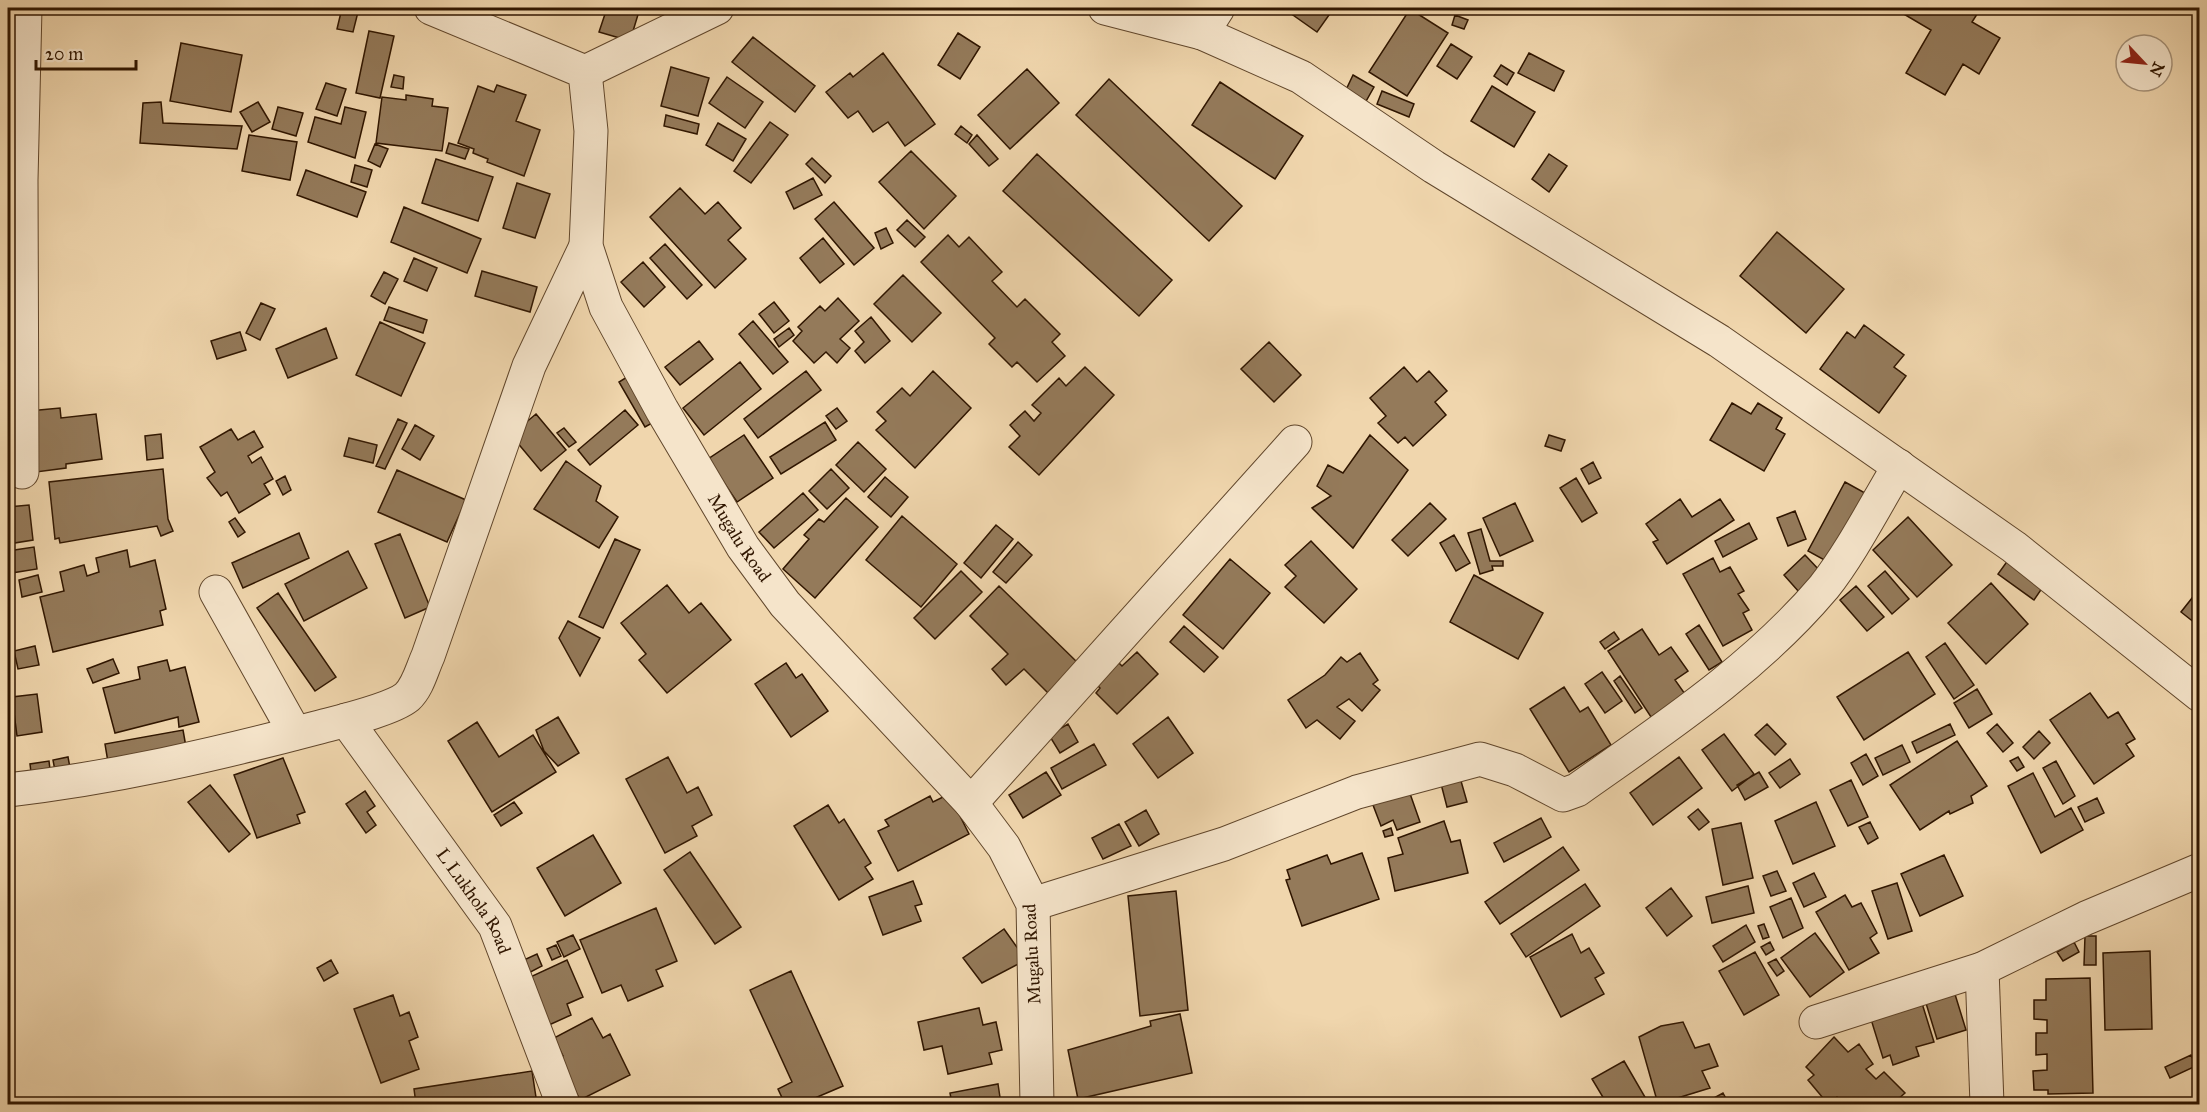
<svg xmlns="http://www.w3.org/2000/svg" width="2207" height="1112" font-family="'IM FELL Great Primer',serif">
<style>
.building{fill:#947a5a;stroke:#301600;stroke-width:1.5}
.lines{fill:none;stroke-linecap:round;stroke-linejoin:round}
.minor-casing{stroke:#60462b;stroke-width:35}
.minor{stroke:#f5e4ca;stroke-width:33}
.labels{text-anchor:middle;stroke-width:4.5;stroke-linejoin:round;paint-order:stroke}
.street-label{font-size:18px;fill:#301600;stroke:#f5e4ca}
</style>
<rect width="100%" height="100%" fill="#f0d6ad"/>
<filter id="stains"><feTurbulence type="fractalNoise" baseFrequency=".00333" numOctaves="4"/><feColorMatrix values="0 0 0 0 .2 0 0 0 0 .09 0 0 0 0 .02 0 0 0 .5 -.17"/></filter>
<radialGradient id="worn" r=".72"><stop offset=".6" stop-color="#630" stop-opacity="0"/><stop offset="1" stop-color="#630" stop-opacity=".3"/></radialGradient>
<!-- building -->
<path class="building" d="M342,8H359L353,32L337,29Z
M607,8H640L630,41L599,32Z
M1283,8H1334L1317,32Z
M1899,8H1981L1972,22L2000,38L1979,74L1963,64L1945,95L1906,73L1931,30L1897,10Z
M1410,9L1448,33L1407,96L1369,72Z
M1455,15L1468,20L1464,29L1452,25Z
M369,31L394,36L380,98L356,93Z
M958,33L980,47L960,79L938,65Z
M753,37L815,86L795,112L732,62Z
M181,43L242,55L231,112L170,101Z
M1451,44L1472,57L1457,79L1437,66Z
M883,53L935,124L905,146L888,122L873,132L858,111L848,118L826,92L850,73L853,77Z
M1529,53L1564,71L1554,91L1518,73Z
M1501,65L1514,73L1507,85L1494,76Z
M671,67L709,78L698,116L661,106Z
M1027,69L1059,103L1010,149L978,115Z
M394,75L404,77L403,89L391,87Z
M1353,75L1374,87L1365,103L1345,92Z
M727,77L763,102L745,128L709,103Z
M1109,79L1242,206L1209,241L1076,115Z
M1220,82L1303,136L1275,179L1192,125Z
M326,83L346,89L337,116L316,109Z
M497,85L526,95L516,121L540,130L524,176L487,162L488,159L473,153L474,149L458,143L478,86L494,92Z
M1492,86L1535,112L1514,147L1471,121Z
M1382,91L1414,104L1409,117L1377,104Z
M406,95L433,99L432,106L448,108L442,151L376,143L382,97L406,100Z
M161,102L163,123L242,126L237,149L140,143L143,103Z
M258,102L270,122L252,132L240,112Z
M278,107L303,113L296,136L272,129Z
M345,107L366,112L355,158L308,142L315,117L341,124Z
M666,115L699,124L697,134L664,126Z
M770,122L788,135L751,183L734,171Z
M718,123L746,139L733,161L706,145Z
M961,126L972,135L967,143L955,134Z
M249,135L297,142L290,180L242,171Z
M977,135L998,159L989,166L969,144Z
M449,143L469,149L465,159L446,153Z
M375,144L388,149L380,167L368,161Z
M911,151L956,196L924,229L879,182Z
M1037,154L1172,280L1139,316L1003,191Z
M1549,154L1567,166L1549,192L1532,179Z
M812,158L831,176L825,183L806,164Z
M436,159L493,177L478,221L422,203Z
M355,165L372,170L367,187L351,182Z
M306,170L366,192L357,217L297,195Z
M813,178L822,195L794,209L786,192Z
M517,183L550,194L535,238L503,228Z
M680,188L705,214L718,202L741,228L728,240L746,259L715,288L650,217Z
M834,202L874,248L854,265L815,219Z
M404,207L481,239L467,273L391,242Z
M907,220L925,237L915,247L897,230Z
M886,228L893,243L881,249L875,233Z
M1777,232L1844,289L1806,333L1740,276Z
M948,235L959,247L969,237L1002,272L992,281L1017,307L1025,299L1060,334L1052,342L1065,356L1037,382L1017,362L1012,367L989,344L995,338L921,262Z
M823,238L844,264L820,283L800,258Z
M665,244L702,285L687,299L650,258Z
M414,258L437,268L427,291L404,281Z
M643,262L665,287L644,307L621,282Z
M482,271L537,287L530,312L475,296Z
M384,272L398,279L385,304L371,296Z
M903,275L941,313L912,342L874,304Z
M838,298L859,321L840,339L850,348L837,363L826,352L814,363L793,341L802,331L798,327L820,306L825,311Z
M774,302L789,321L774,333L759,314Z
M261,303L275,309L260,340L246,333Z
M389,307L427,320L423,333L384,320Z
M871,317L890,341L865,363L855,351L864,342L855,331Z
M753,321L788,362L773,374L739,334Z
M380,322L425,343L401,396L356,375Z
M1864,325L1904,355L1894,367L1906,376L1879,413L1820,369L1847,332L1855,338Z
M326,328L337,358L288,378L276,349Z
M789,328L794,335L779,347L774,339Z
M240,332L246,350L217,359L211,341Z
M699,341L713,359L680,385L665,367Z
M1269,342L1301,375L1274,402L1241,369Z
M740,362L761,389L704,435L683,408Z
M1085,367L1114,395L1039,475L1009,447L1020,436L1010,425L1025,411L1034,421L1041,413L1032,405L1059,378L1066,386Z
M1404,367L1417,382L1429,371L1447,391L1435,402L1446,415L1413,446L1405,437L1398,443L1378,423L1386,416L1370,398Z
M806,371L821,390L758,438L744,419Z
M933,371L971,408L915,468L876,430L886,421L877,412L902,388L910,396Z
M635,372L661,418L645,427L619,382Z
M1732,403L1751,414L1758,403L1782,418L1776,429L1785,434L1764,471L1710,440Z
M60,408L61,418L96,414L102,459L66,464V468L36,472L29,411Z
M837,408L847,421L836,429L826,416Z
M625,410L638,425L590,465L578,450Z
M536,414L566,450L541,471L511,435Z
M398,419L407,423L385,469L376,466Z
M825,422L836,440L781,474L770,457Z
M415,425L434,436L420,460L402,449Z
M564,428L576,442L569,447L557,433Z
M231,429L238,440L254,431L263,447L248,456L252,463L261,457L273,479L264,484L270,494L239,513L227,492L221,496L207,478L215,472L200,447Z
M161,434L163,458L147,460L145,436Z
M744,435L773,478L737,502L708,459Z
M1370,435L1408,470L1353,548L1312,508L1331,496L1317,486L1328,465L1343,473Z
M1549,435L1565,440L1561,451L1545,446Z
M349,438L377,445L373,463L344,456Z
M858,442L886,469L864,492L836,465Z
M566,461L601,486L596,501L618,517L599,548L534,509Z
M1593,462L1601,478L1589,484L1581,469Z
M163,469L168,519L173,531L161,536L157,526L60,543L59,538L55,539L49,482Z
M831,469L849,488L827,509L809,491Z
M397,470L466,500L447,542L378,512Z
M285,476L291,490L283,495L276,481Z
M885,477L908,497L891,517L868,497Z
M1576,478L1597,513L1582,522L1560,488Z
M1845,482L1865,493L1828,562L1808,551Z
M803,493L818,510L774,548L759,532Z
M846,498L878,527L815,598L783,569L809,539L804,535L819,519L824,522Z
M1680,499L1692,517L1720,499L1734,520L1667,564L1653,542L1658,540L1646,524Z
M1430,503L1446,519L1408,556L1392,540Z
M1515,503L1533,541L1500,556L1483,518Z
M29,505L33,540L8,544V507Z
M1795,511L1806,539L1788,546L1777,518Z
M902,516L957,564L921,607L866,560Z
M1908,517L1952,565L1917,597L1873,550Z
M235,518L245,532L238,537L229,522Z
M1749,523L1757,539L1723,557L1715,541Z
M996,525L1013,539L981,578L964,563Z
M1481,529L1490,561H1503V566H1492L1493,570L1480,574L1468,533Z
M299,533L309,558L243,588L232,563Z
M400,534L430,607L405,618L375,544Z
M1454,535L1470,563L1456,571L1440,543Z
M615,539L640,550L603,628L579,617Z
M1311,541L1357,589L1324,623L1285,587L1296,576L1285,565Z
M1018,542L1032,555L1006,583L993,572Z
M34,547L37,569L12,573L13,584L8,585V551Z
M127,550L130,567L155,560L166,609L160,611L163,625L53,652L40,597L64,591L60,572L84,565L87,576L99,572L96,558Z
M348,551L367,588L304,621L285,584Z
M1805,555L1821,572L1799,592L1784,575Z
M2011,556L2047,581L2034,600L1998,574Z
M1713,558L1720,572L1730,567L1744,591L1738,594L1749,610L1743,613L1752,630L1723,646L1683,574Z
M1230,559L1270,593L1223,649L1183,615Z
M961,571L982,592L935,639L914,618Z
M1885,571L1909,599L1892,614L1868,586Z
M38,575L42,592L22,597L19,580Z
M1474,575L1543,613L1518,659L1450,622Z
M1991,583L2028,624L1986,664L1948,623Z
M667,585L689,613L701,603L731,640L667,693L639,660L646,654L621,623Z
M999,586L1079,664L1049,694L1024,669L1006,685L992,669L1008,654L970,616Z
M1856,586L1884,617L1867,631L1840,600Z
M2200,588V627L2181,612Z
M278,593L336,677L315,691L257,608Z
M568,621L600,638L580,676L559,638Z
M1699,625L1722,662L1709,670L1686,634Z
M1184,626L1218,657L1204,672L1170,642Z
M1642,629L1659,655L1671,647L1688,671L1675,680L1685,694L1651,717L1608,651Z
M1614,632L1619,639L1605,649L1600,642Z
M1945,643L1974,685L1954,699L1926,657Z
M35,646L39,665L18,669L14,651Z
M1137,652L1158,674L1117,714L1096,693L1100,688L1095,683L1117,661L1122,666Z
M1908,652L1935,694L1864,740L1837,697Z
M1360,653L1378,680L1373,684L1380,690L1362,711L1349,699L1337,707L1355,721L1340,739L1317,720L1306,728L1288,700L1325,675L1341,657L1347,662Z
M113,659L119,673L93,683L87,669Z
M167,660L170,671L185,667L199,722L179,727L178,717L115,733L103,688L140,679L138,667Z
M786,663L796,678L802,674L828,711L791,737L755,684Z
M1602,672L1622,701L1605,713L1585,684Z
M1620,676L1642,708L1635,713L1614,681Z
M1564,687L1580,712L1588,707L1611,745L1569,772L1530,709Z
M1977,689L1992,714L1969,728L1954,703Z
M2090,693L2108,718L2118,712L2135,739L2126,744L2134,756L2094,784L2050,720Z
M37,694L42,732L17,736L12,697Z
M558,717L579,753L558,766L544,751L536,730Z
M1168,717L1193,753L1158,778L1133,744Z
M477,722L499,757L533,735L556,772L492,812L448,741Z
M1068,724L1078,742L1060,753L1049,735Z
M1767,724L1786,744L1775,755L1755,735Z
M1950,724L1955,735L1917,753L1912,742Z
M1997,724L2013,743L2003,752L1987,733Z
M183,730L186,747L108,762L105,744Z
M2039,731L2050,743L2034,759L2023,747Z
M1724,734L1754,774L1732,791L1702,750Z
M1957,741L1987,786L1971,796L1973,803L1950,814L1949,811L1920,830L1890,785Z
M1094,744L1106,765L1062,789L1051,768Z
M1902,745L1910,762L1883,775L1875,758Z
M1866,754L1878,776L1863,785L1851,763Z
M68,757L71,773L56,776L53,760Z
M668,757L687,793L698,787L712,815L692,826L697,836L665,853L626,779Z
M1679,757L1702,788L1653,825L1630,793Z
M2018,757L2024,767L2017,771L2010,761Z
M283,758L305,812L297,815L300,823L257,838L234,775Z
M1790,759L1800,774L1780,788L1769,773Z
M49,761L51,778L32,781L30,764Z
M2056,761L2075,796L2063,804L2043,768Z
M1046,772L1061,795L1023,818L1009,795Z
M1759,772L1768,787L1745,800L1737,785Z
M2033,773L2055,817L2071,808L2083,830L2041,853L2008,786Z
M1459,774L1467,802L1447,807L1440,780Z
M1851,780L1868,817L1848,826L1830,790Z
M210,785L250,834L229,852L188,802Z
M1407,785L1420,822L1397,830L1393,820L1381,826L1373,805Z
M365,791L375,806L367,812L376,825L366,833L346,804Z
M949,794L969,834L898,871L878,831L889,826L885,820L930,796L933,802Z
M2097,798L2104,813L2085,822L2078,807Z
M514,802L522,813L501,826L494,815Z
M1816,802L1835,846L1793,864L1775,821Z
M828,805L839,823L844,819L871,863L865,867L873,879L839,900L794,826Z
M1698,809L1709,822L1699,830L1688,817Z
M1146,810L1159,834L1139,846L1125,822Z
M1541,818L1551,837L1504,862L1494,843Z
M1444,821L1451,842L1460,840L1468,873L1395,891L1388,858L1403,854L1398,838Z
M1870,822L1878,838L1868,844L1859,827Z
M1741,823L1753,878L1723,885L1712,829Z
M1119,824L1131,846L1103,859L1092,838Z
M1391,828L1393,835L1385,837L1383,831Z
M593,835L621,883L565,916L537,868Z
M1563,847L1579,870L1500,924L1485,902Z
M690,852L741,927L715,944L664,870Z
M1362,853L1379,899L1302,926L1286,880L1290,879L1287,870L1327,855L1331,864Z
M1944,855L1963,896L1920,916L1901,874Z
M1777,871L1786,891L1771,896L1763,876Z
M1814,873L1826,897L1804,907L1793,883Z
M913,881L922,904L915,906L921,921L883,935L869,897Z
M1897,883L1912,931L1888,939L1872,891Z
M1585,884L1600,906L1526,957L1511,934Z
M1748,886L1754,913L1712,923L1706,897Z
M1671,888L1692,916L1667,936L1646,908Z
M1176,891L1188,1010L1140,1016L1128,896Z
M1845,895L1852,907L1861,903L1877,933L1870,938L1879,953L1849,970L1816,912Z
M1791,898L1803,928L1783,938L1770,907Z
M656,908L677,961L656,970L663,986L628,1001L621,985L602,993L580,940Z
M1764,924L1769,937L1763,939L1758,926Z
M1746,925L1755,942L1723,962L1713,946Z
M1004,929L1026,960L982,983L963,958Z
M1815,933L1844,972L1810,997L1781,958Z
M1572,934L1581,953L1589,948L1604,973L1595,978L1604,994L1561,1017L1530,957Z
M573,935L580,949L564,957L557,942Z
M2085,936H2096V965H2084Z
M1770,942L1774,950L1766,955L1761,947Z
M2074,942L2079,952L2063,961L2057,952Z
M556,945L561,956L552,960L547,949Z
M2150,951L2152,1029L2105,1030L2103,953Z
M1755,952L1779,995L1744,1015L1719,971Z
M537,954L542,966L521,977L515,964Z
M1776,959L1784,971L1777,976L1768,963Z
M331,960L338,973L324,981L317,968Z
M567,960L583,997L567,1004L571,1015L549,1025L528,978Z
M791,971L843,1086L801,1104H785L778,1089L792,1082L750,990Z
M2090,978L2093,1093L2048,1094V1090H2034L2033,1071L2047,1070V1054L2036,1055V1033H2047V1020L2034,1019V1000H2046V979Z
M1954,991L1966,1030L1937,1039L1925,1000Z
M393,995L400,1016L409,1012L418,1037L409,1041L419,1069L381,1083L354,1009Z
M1921,1000L1934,1042L1916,1047L1919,1056L1893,1065L1890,1055L1883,1058L1870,1016Z
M979,1008L983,1025L996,1022L1002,1050L989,1053L992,1064L948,1074L942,1046L924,1050L918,1022Z
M1180,1014L1192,1073L1078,1099L1068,1050L1151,1026L1150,1021Z
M592,1018L603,1038L610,1034L630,1075L580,1100L559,1058L563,1056L554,1038Z
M1683,1022L1695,1048L1709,1044L1718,1066L1702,1071L1710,1088L1658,1104L1639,1037L1661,1026Z
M1834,1037L1848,1052L1859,1044L1873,1064L1866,1069L1876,1079L1884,1072L1905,1093L1897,1100L1901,1104H1844L1837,1097L1828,1104L1808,1080L1814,1075L1806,1067Z
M2191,1055L2196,1066L2170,1078L2165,1067Z
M1624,1061L1649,1104H1607L1592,1079Z
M532,1071L537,1104H416L414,1089Z
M998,1084L1001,1104H952L950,1093Z
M1723,1093L1729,1104H1703Z"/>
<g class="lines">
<defs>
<g id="minor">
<path id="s1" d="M431,8L585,72L591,131L586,246L606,307L662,410L743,547L785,604L971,803L1004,847L1033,904L1037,1104"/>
<path d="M1105,8L1202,33L1301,77L1434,167L1719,341L2014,547L2200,695"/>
<path d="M1202,33L1218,8"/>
<path d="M585,72L717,8"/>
<path d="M22,472L21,180L25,8"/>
<path d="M216,592L295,733"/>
<path id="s2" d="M346,720L495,926L563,1104"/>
<path d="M8,790C113,778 214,755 316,728C338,722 391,710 407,697C418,687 422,669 428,656L529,366L586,246"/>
<path d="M971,803L1295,442"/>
<path d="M1033,904L1224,844L1357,792L1480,759L1515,770L1563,795L1577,790C1663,729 1755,669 1824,587C1851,553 1876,504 1899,466"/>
<path d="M1982,969L1987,1104"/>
<path d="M1816,1022L1982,969L2086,918L2200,870"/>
</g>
</defs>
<!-- minor casing -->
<use href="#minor" class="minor-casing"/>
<!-- minor -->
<use href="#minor" class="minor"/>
</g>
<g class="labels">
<!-- street labels -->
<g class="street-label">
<text dy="6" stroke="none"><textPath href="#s1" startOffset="672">Mugalu Road</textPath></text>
<text dy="6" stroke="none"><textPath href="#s2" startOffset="222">L Lukhola Road</textPath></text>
<text transform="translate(1032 954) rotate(-93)" y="6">Mugalu Road</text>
</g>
</g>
<!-- margin -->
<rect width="2207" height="1112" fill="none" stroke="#f0d6ad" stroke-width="30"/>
<rect x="9" y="9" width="2189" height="1094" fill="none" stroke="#301600" stroke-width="3"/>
<rect x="15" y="15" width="2177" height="1082" fill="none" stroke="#301600" stroke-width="1.5"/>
<!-- north arrow -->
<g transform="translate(2144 63) rotate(116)"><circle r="28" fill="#f5e4ca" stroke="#a69279" stroke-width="1.5"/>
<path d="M0-4.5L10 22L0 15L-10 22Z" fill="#8f2418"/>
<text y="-9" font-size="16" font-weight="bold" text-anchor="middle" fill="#301600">N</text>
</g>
<!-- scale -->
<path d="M36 60v9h100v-9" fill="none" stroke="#301600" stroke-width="3"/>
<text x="45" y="60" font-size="18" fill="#301600" stroke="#f5e4ca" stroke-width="4.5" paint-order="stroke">20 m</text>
<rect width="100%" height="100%" filter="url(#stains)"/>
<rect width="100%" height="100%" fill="url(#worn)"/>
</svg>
